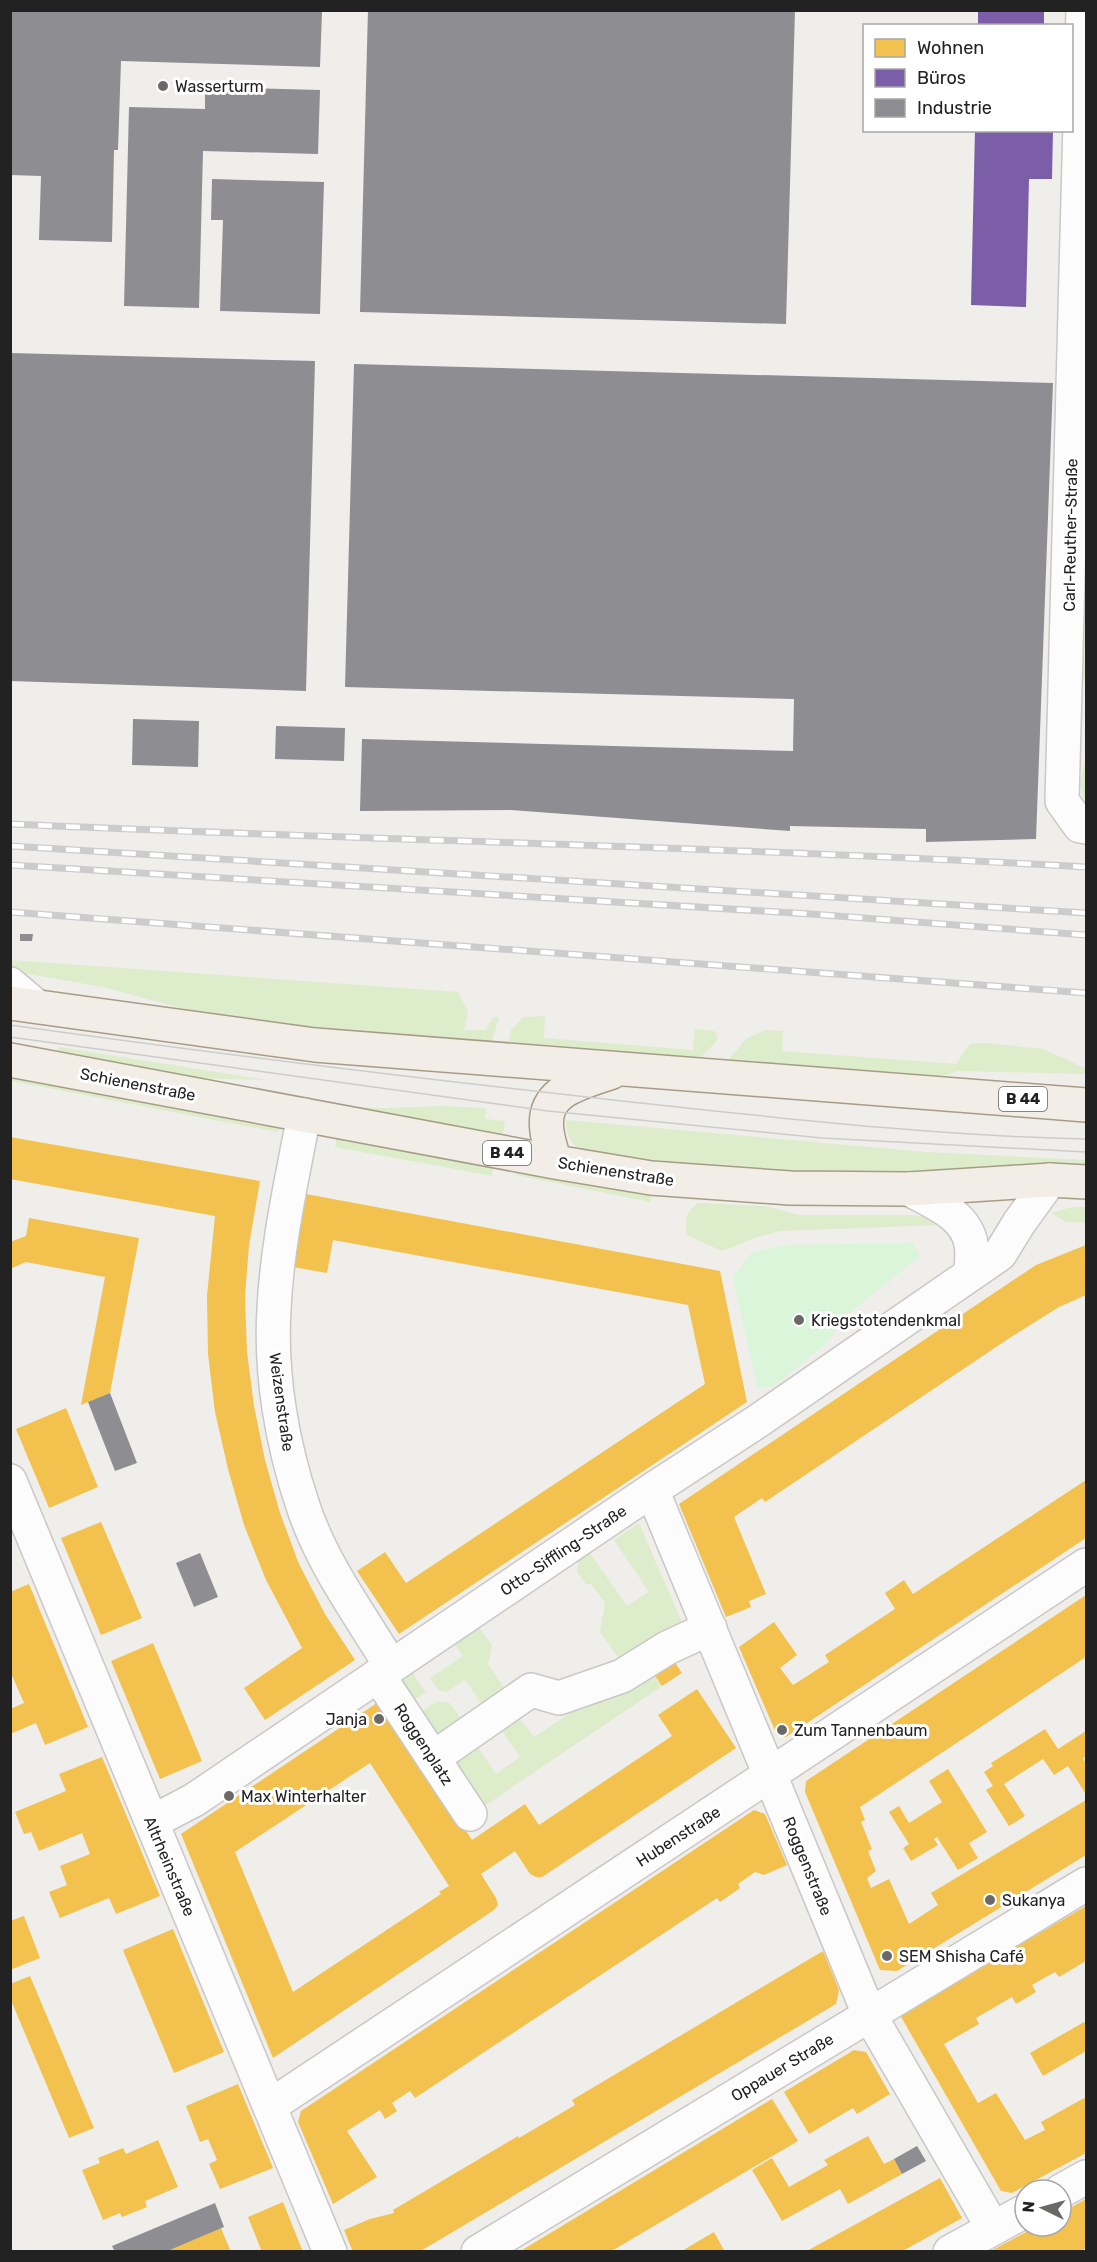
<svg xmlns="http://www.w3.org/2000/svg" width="1097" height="2262" font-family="Rubik,sans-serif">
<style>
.grass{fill:#ddeccb}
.park{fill:#daf5da}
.homes{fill:#f2c14e;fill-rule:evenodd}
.offices{fill:#7b5ea7}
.industry{fill:#8d8d92}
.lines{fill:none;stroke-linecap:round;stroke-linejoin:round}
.minor-casing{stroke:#c9c8c7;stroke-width:36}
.major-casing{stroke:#a79c86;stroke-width:36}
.minor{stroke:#fdfcfc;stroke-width:33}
.major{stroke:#f3ede7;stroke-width:33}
.tram{stroke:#ccc;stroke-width:1.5}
.rail-casing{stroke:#ccc;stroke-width:7}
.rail{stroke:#fff;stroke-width:4.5;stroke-dasharray:14;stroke-linecap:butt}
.poi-dot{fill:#6a6968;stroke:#fff;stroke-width:2}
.labels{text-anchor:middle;stroke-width:6;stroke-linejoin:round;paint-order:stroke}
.shield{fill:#fff;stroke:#646464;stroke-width:1.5}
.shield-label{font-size:15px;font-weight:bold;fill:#222}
.poi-label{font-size:16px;fill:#222;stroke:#fff;text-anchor:start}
.street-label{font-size:16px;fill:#222;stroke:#fff}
</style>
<rect width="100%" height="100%" fill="#f0eeeb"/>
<!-- grass -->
<path class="grass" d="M1084,568H1086V679H1082Z
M1086,762V803C1080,792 1079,774 1086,762Z
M10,960L458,992L468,1012L464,1030H486L493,1017H499L491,1044L290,1027L214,1017L103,987L11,971Z
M545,1016L544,1038L693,1050L695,1029L714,1031L717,1034V1041L699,1059L508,1045L511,1030L523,1017Z
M766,1030L783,1031L782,1051L956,1064L970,1044L985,1043L1044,1049L1086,1069V1074L958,1071L938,1078L727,1061L747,1038Z
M59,1047L267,1080L186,1078L57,1054Z
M10,1068L275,1122L281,1128L277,1132L11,1081Z
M442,1106L486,1108L485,1119L505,1121L502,1139L357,1112V1107L388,1108Z
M566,1120L926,1152L1086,1160V1166L888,1175L701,1170L585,1153C571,1144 566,1137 566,1120Z
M337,1137L493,1167L492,1176L335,1147Z
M518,1165L654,1191L650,1202L516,1175Z
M698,1203L765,1206L800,1215H913L932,1218L942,1225L780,1231L758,1237L722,1251L687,1235C684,1219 686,1212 698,1203Z
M1072,1207H1086V1223L1066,1222L1051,1213Z
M639,1523L685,1629L625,1667L600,1632L605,1603L591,1584H586L577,1572L579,1557L588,1550L627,1606L649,1592L614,1540Z
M478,1626L492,1645L488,1664L509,1695L486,1710L465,1680L447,1692L438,1690L430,1678L463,1656L452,1640Z
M409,1668L426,1692L409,1704L399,1675Z
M650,1668L662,1686L480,1809L443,1756L471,1737L496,1774L520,1757L499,1726L516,1713L534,1737L603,1691Z
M438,1701L450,1703L468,1729L439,1749L416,1715Z"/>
<!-- park -->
<path class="park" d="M912,1243L920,1256L847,1315L828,1342L773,1387H757L733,1277L751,1253L784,1245Z"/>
<!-- homes -->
<path class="homes" d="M10,1137L260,1181L249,1245L245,1296L247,1352L254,1406L265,1460L280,1513L299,1564L325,1614L355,1660L265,1720L244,1688L302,1648L266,1580L244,1525L228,1469L215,1412L208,1354L207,1296L215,1216L10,1179Z
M306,1194L720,1271L747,1402L399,1634L357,1571L385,1552L406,1583L705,1384L688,1305L333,1240L327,1273L293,1267Z
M29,1218L139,1238L110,1393L81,1405L105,1277L26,1262L10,1269V1242L26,1236Z
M1086,1245V1295L1059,1307L1011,1337L765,1502L762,1498L734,1517L766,1594L749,1601L751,1607L726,1617L679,1504L1036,1265Z
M66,1408L98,1487L49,1508L16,1429Z
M1086,1480V1538L786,1737L777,1735L739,1647L774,1622L797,1655L780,1668L793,1685L829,1662L825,1655L895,1609L885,1593L904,1580L913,1594Z
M101,1522L142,1618L101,1635L61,1538Z
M29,1584L88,1727L45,1745L36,1723L10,1734V1709L24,1703L10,1671V1592Z
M1086,1595V1657L860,1807L865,1820L861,1822L872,1849L868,1851L876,1871L867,1878L871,1888L889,1879L909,1924L938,1905L931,1893L1086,1800V1855L897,1971L880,1970L805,1792L806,1781Z
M153,1643L202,1761L160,1779L111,1661Z
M670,1655L682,1673L662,1686L650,1668Z
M697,1689L736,1748L542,1877H536L530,1874L515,1851L481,1874L496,1898L498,1905L494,1910L273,2058L181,1834L380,1701L472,1840L525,1804L539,1825L672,1736L658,1715ZM370,1763L449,1886L439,1892L441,1894L293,1992L235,1852Z
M1045,1729L1058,1749L1086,1731V1756L1083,1758L1086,1764V1792L1085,1793L1068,1766L1054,1775L1043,1759L1004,1784L1025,1816L1009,1826L986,1790L993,1786L984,1772L993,1766L991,1763Z
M102,1757L160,1896L116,1914L109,1898L60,1918L49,1892L67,1885L60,1866L90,1854L82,1833L39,1851L31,1832L24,1834L15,1812L66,1791L59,1774Z
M948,1769L987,1832L969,1843L978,1858L958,1870L937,1837L934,1839L938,1845L911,1861L903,1848L909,1844L889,1812L899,1806L909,1823L942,1802L929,1781Z
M754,1810L765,1814L787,1865L764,1875L755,1872L738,1884L740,1888L720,1902L717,1898L415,2098L410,2091L392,2103L397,2111L385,2119L380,2110L347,2131L377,2177L333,2204L298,2122L301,2111Z
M1086,1906V1961L1059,1977L1055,1972L1032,1985L1036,1992L1016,2004L1012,1997L976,2018L979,2024L944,2044L978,2103L996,2093L1025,2140L1045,2130L1041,2122L1086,2097V2153L1012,2193L1001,2191L900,2015Z
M24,1916L40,1958L10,1970V1921Z
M173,1929L224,2052L174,2073L123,1950Z
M823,1951L839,1990L836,2004L419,2252H353L344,2230L370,2219L394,2213L393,2210L518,2136L519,2138L575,2105L572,2100Z
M30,1976L94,2128L69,2138L10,1998V1984Z
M1084,2022L1086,2026V2051L1043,2076L1030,2053Z
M854,2050L866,2052L890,2094L857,2114L853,2108L809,2134L784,2092Z
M238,2084L273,2168L220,2189L209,2164L217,2160L208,2139L200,2142L186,2106Z
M772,2099L798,2141L752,2168L610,2252H519Z
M868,2136L884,2164L894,2159L902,2174L848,2204L840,2189L782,2221L752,2170L772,2158L789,2187L828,2165L824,2160Z
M158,2140L178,2187L145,2201L147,2207L122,2217L120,2213L103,2220L82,2170L100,2163L98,2158L123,2148L126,2154Z
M940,2178L962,2218L901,2252H805Z
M1086,2199V2248L1080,2252H989L1037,2226H1061V2213Z
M283,2202L303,2252H262L248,2217Z
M221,2228L231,2252L165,2251L195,2239Z
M714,2232L725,2252H680Z"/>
<!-- offices -->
<path class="offices" d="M978,10H1044V26H978Z
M975,130H1053L1052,179H1029L1026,307L971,305Z"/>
<!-- industry -->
<path class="industry" d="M10,10L322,12L320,67L121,61L118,150H114L112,242L39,240L41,176L10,175Z
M368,10H795L786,324L360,312Z
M205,87L320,90L318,154L203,151L199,308L124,306L129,107L205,109Z
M212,179L324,182L320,314L220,311L223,220H211Z
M10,353L315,361L306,691L10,681Z
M354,364L1053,383L1036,839L926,842V829L790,826V831L511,810L360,811L362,739L793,751L794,699L345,687Z
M133,719L199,721L198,767L132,765Z
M276,726L345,728L344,761L275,759Z
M20,934H33L32,941H20Z
M110,1393L137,1463L115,1471L88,1402Z
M200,1553L218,1597L194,1607L176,1563Z
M917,2146L926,2161L902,2174L894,2159Z
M215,2203L224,2227L165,2252H115L112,2246Z"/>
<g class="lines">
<defs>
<path id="minor" d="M1083,10L1062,801L1080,826L1086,827
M10,984L36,1006
M304,1115C292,1179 277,1244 274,1309C270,1374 282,1444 303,1506C322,1564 360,1615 391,1666
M909,1189C932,1202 966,1214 971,1244C973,1253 971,1263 971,1273
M10,1481L330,2252
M652,1490L869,2014L993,2228
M378,1675L470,1814
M433,1758L531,1690L559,1698L622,1676L667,1648L710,1628
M152,1822L194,1800L652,1490L758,1421L1000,1254L1019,1223L1050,1180
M270,2106L1086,1565
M1061,2191L1086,2177
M478,2252L1086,1884
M950,2252L1025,2211"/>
<path id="major" d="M10,1003L315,1045L1086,1105
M10,1060L555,1162L651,1178L790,1188L909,1189L1050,1180L1086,1182
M555,1162C552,1152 548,1141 547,1131C541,1089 582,1083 612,1072"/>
</defs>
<!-- minor casing -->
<use href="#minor" class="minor-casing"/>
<!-- major casing -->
<use href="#major" class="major-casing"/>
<!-- minor -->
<use href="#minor" class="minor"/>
<!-- major -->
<use href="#major" class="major"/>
<!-- tram -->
<path class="tram" d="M10,1025C217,1054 424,1079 631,1102C782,1118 934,1136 1086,1139
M10,1037L548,1111L822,1138L1086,1152"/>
<defs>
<path id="rail" d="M10,824C369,840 728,847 1086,867
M10,846L1086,913
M10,865L811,914L1086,935
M10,912L1086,993"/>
</defs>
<!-- rail casing -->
<use href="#rail" class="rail-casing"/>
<!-- rail -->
<use href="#rail" class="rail"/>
</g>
<!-- markers -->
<g class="poi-dot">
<circle cx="163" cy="86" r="6"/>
<circle cx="799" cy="1320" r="6"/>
<circle cx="379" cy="1719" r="6"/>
<circle cx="782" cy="1730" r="6"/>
<circle cx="229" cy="1796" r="6"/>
<circle cx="990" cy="1900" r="6"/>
<circle cx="887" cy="1956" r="6"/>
</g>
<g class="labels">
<!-- shield labels -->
<g class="shield">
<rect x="999" y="1087" width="48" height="24" rx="4.5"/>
<rect x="483" y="1141" width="48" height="24" rx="4.5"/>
</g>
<g class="shield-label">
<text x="1023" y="1104">B 44</text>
<text x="507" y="1158">B 44</text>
</g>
<!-- poi labels -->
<g class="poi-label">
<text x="175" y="92">Wasserturm</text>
<text x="811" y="1326">Kriegstotendenkmal</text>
<text x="367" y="1725" text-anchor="end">Janja</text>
<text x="794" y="1736">Zum Tannenbaum</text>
<text x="241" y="1802">Max Winterhalter</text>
<text x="1002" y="1906">Sukanya</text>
<text x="899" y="1962">SEM Shisha Café</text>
</g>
<!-- street labels -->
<g class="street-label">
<text transform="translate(1070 535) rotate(-89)" y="6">Carl-Reuther-Straße</text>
<text transform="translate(138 1084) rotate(11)" y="6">Schienenstraße</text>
<text transform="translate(616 1171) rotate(9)" y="6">Schienenstraße</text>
<text transform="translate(282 1402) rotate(82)" y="6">Weizenstraße</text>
<text transform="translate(563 1550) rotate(-34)" y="6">Otto-Siffling-Straße</text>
<text transform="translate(424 1744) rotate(57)" y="6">Roggenplatz</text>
<text transform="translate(678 1836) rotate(-33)" y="6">Hubenstraße</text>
<text transform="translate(170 1866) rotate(67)" y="6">Altrheinstraße</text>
<text transform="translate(808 1866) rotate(68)" y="6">Roggenstraße</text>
<text transform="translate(782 2067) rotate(-31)" y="6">Oppauer Straße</text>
</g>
</g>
<!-- border -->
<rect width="1097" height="2262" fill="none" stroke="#222222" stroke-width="24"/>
<!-- legend -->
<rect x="863" y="24" width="210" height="108" fill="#ffffff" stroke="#a7a7a7" stroke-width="1.5"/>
<rect x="875" y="39" width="30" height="18" fill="#f2c14e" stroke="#a7a7a7" stroke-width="1.5"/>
<text x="917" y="54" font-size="18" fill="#222222">Wohnen</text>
<rect x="875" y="69" width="30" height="18" fill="#7b5ea7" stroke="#a7a7a7" stroke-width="1.5"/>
<text x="917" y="84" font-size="18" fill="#222222">Büros</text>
<rect x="875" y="99" width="30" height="18" fill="#8d8d92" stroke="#a7a7a7" stroke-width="1.5"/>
<text x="917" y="114" font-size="18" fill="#222222">Industrie</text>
<!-- north arrow -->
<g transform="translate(1043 2208) rotate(275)"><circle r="28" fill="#ffffff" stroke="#a7a7a7" stroke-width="1.5"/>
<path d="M0-4.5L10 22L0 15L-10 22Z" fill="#6a6968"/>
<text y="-9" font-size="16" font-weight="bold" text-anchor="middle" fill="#222222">N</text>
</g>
</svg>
